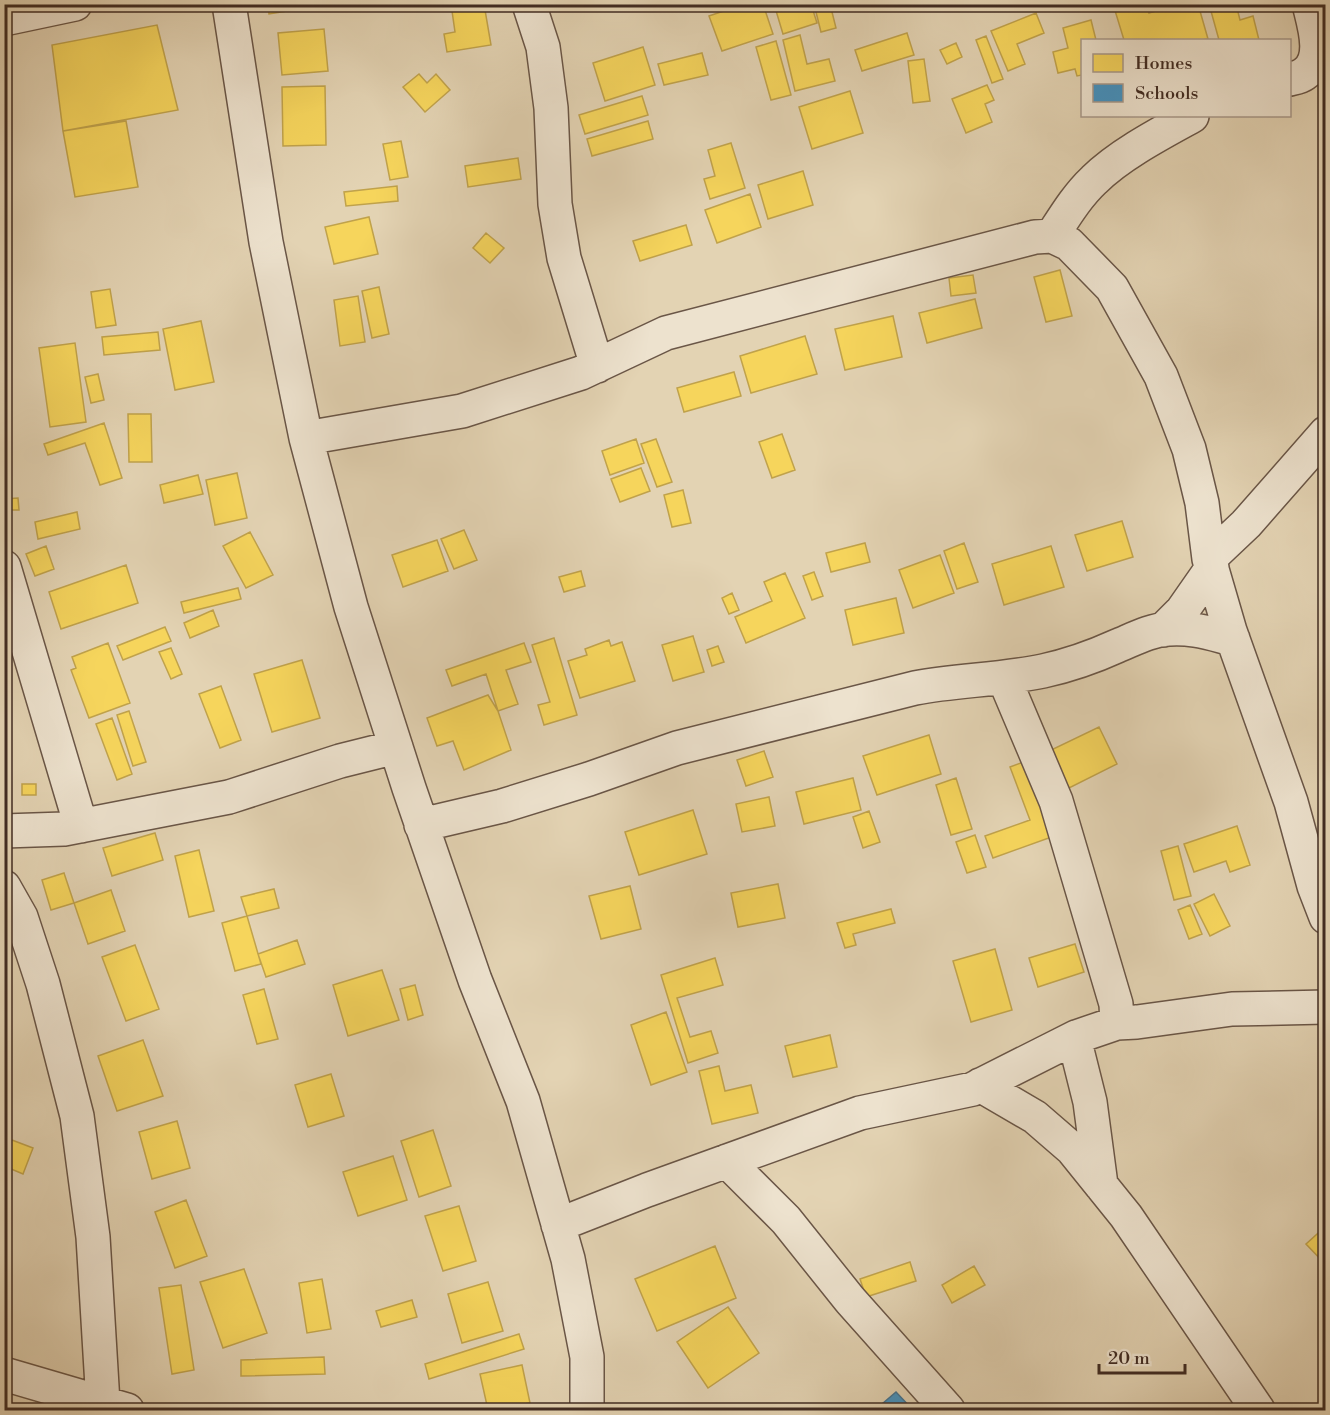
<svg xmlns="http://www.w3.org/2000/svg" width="1330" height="1415" font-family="'Libre Bodoni',serif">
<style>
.homes{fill:#f6d55c;stroke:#c0a24b;stroke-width:1.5}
.schools{fill:#4393c3;stroke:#427493;stroke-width:1.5}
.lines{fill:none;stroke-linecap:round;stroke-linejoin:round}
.minor-casing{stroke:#6a5647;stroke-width:36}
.minor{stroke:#ede2ce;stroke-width:33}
</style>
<rect width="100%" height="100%" fill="#e3d3b3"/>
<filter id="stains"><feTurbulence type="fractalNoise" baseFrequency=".00333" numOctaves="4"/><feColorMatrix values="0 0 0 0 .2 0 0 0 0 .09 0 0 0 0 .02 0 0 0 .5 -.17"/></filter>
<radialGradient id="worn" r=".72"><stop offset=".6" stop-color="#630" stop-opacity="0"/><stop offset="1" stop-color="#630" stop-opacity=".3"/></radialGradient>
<!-- homes -->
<path class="homes" d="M268,4H306V8L269,14Z
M451,4H484L491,45L447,52L444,34L455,32Z
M744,4H763L773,34L722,51L709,16Z
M774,4H811L817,23L783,34Z
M814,4H830L836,28L821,32Z
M1113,4H1146L1149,13L1179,4H1198L1208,39L1202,40H1124Z
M1209,4H1236L1240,20L1253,16L1259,40H1219Z
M1036,13L1044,33L1017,44L1025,64L1008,71L991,31Z
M1091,20L1096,40H1082V75L1077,76L1075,69L1058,73L1053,52L1068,48L1063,28Z
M157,25L178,110L63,131L52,45Z
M324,29L328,71L282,75L278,33Z
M907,33L914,55L862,71L855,50Z
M800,35L807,64L829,59L835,81L795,91L783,40Z
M986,36L1003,79L992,83L976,40Z
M776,41L791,95L771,100L756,47Z
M956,43L962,57L947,64L940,50Z
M643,47L655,85L605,101L593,63Z
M702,53L708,75L664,85L658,64Z
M924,59L930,101L913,103L908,61Z
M419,74L427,83L436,74L450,90L425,112L403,87Z
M987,85L994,100L985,104L992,122L966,133L952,99Z
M325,86L326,145L283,146L282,87Z
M850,91L863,133L812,149L799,107Z
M642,96L648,115L585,134L579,115Z
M126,121L138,187L75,197L63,131Z
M648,121L653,139L592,156L587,139Z
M401,141L408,177L390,180L383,144Z
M731,143L745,188L710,199L704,179L715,176L708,150Z
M518,158L521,179L468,187L465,166Z
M803,171L813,205L768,219L758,185Z
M397,186L398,201L346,206L344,192Z
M750,194L761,227L717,243L705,210Z
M369,217L378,254L334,264L325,227Z
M686,225L692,245L640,261L633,241Z
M486,233L504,248L490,263L473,248Z
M1060,270L1072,316L1046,322L1034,277Z
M973,275L976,293L951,296L949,278Z
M379,287L389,334L372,338L362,291Z
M110,289L116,325L96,328L91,292Z
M358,296L365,342L340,346L334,300Z
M975,299L982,328L927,343L919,313Z
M893,316L902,357L845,370L835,329Z
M201,321L214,382L175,390L163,329Z
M158,332L160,350L104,355L102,337Z
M805,336L817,374L751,393L740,356Z
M75,343L86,422L50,427L39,348Z
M734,372L741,396L684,412L677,388Z
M98,374L104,400L91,403L85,377Z
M128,414H151L152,462H129Z
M104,423L122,478L100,485L85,443L48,455L44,444Z
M782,434L795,470L772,478L759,442Z
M636,439L644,463L610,475L602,451Z
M656,439L672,482L657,487L641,444Z
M641,468L650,491L620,502L611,479Z
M237,473L247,518L215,525L206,480Z
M198,475L203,494L164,503L160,485Z
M683,490L691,523L672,527L664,495Z
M18,498L19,510H4V499Z
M77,512L80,529L38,539L35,522Z
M1122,521L1133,557L1087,571L1075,535Z
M464,530L477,560L454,569L441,539Z
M250,532L273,575L246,588L223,546Z
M437,540L448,571L403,587L392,555Z
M865,543L870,562L831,572L826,553Z
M964,543L978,582L957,589L944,551Z
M46,546L54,569L35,576L26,554Z
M1051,546L1064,587L1004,605L992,564Z
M940,555L954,593L913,608L899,570Z
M126,565L138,603L61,629L49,592Z
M581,571L585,586L564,592L559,577Z
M814,572L823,596L812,600L803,576Z
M785,573L805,618L746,643L735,617L772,601L764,582Z
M238,588L241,599L184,613L181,602Z
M732,593L739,610L729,614L722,598Z
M896,598L904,633L853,645L845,610Z
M213,610L219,626L190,638L184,623Z
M165,627L171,641L123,660L117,646Z
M693,636L704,672L673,681L662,645Z
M554,638L577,715L544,725L538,705L550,702L532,645Z
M609,640L611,646L622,642L635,681L580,698L568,661L587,655L585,649Z
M108,643L130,703L89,718L71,670L76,668L72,657Z
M524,643L531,662L506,670L518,704L498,711L486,674L452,686L446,670Z
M718,646L724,662L712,666L707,650Z
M171,648L182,674L171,679L159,652Z
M302,660L320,718L272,732L254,674Z
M221,686L241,740L220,748L199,694Z
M488,695L498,711L511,750L464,770L453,741L437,746L427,718Z
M129,711L146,762L133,766L117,715Z
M112,718L132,774L117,780L96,724Z
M1099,727L1117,764L1069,788L1049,751Z
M929,735L941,774L877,795L863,756Z
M764,751L773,777L746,786L737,760Z
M1029,760L1057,835L993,858L985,836L1030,820L1010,767Z
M853,778L861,810L804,824L796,792Z
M956,778L972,829L951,835L936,785Z
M22,784H36V795H22Z
M769,797L775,826L742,832L736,804Z
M693,810L707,854L639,875L625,832Z
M869,811L880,842L863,848L853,817Z
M1237,826L1250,865L1230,872L1226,861L1194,872L1184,844Z
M155,833L163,860L112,876L103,848Z
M975,835L986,867L967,873L956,842Z
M1178,846L1191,896L1174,900L1161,851Z
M199,850L214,911L189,917L175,856Z
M64,873L74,903L51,910L42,880Z
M778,884L785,918L738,927L731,893Z
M630,886L641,929L601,939L589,896Z
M274,889L279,908L247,916L241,897Z
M111,890L125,931L88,944L74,903Z
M1214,894L1230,926L1210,936L1194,904Z
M1190,905L1202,934L1189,939L1178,910Z
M891,909L895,923L853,934L856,945L845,948L837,923Z
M247,916L261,964L235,971L222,923Z
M297,940L305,964L266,977L258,954Z
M1075,944L1084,972L1038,987L1029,958Z
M135,945L159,1009L126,1021L102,957Z
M995,949L1012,1010L971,1022L953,961Z
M715,958L723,985L677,998L690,1037L711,1031L718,1053L688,1063L661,975Z
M382,970L399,1020L348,1036L333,985Z
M415,985L423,1015L408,1020L400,989Z
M264,989L278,1039L257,1044L243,995Z
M666,1012L687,1072L651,1085L631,1025Z
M830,1035L837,1067L793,1077L785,1046Z
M143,1040L163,1096L117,1111L98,1056Z
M719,1066L725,1091L751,1085L758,1113L712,1124L699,1071Z
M331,1074L344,1116L308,1127L295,1085Z
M177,1121L190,1168L152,1179L139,1132Z
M433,1130L451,1186L419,1197L401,1141Z
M4,1137L33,1148L23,1174L4,1166Z
M393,1156L407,1200L358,1216L343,1172Z
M186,1200L207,1256L175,1268L155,1212Z
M459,1206L476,1261L443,1271L425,1216Z
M1326,1226V1271L1322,1267L1325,1264L1306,1244Z
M715,1246L736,1298L657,1331L635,1279Z
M910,1262L916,1281L866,1297L860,1279Z
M974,1266L985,1285L952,1303L942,1285Z
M244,1269L267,1333L223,1348L200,1282Z
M322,1279L331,1329L307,1333L299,1283Z
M488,1282L503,1331L462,1343L448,1294Z
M181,1285L194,1370L172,1374L159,1288Z
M412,1300L417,1317L381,1327L376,1311Z
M728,1307L759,1353L708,1388L677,1342Z
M519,1334L524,1349L429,1379L425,1364Z
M324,1357L325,1374L241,1376V1360Z
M522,1365L530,1403L488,1410L480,1374Z"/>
<!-- schools -->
<path class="schools" d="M896,1392L913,1410H875Z"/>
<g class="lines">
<defs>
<path id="minor" d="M229,4L266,242L306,438L351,607L409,788L475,980L523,1101L568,1259L587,1357V1410
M529,4L543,47L551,108L555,204L564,258L597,366
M4,19L75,4
M1290,79C1294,78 1300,77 1304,74C1326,60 1314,25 1309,4
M1052,236C1065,216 1077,196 1094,180C1119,155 1161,133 1192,116
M306,438L462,411L581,373L666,333L1035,237L1052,236L1069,244L1112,288L1161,376L1189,449L1202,503L1209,559L1230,631L1291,802L1314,886L1326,917
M1209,559L1246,524L1326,433
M4,567L81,826
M1163,630L1182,611L1212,568
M1004,678L1056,801L1116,1004L1117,1023
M421,825L502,806L589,779L677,748L915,688C957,680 1000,680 1043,671C1066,666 1095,656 1117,646C1134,639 1150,630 1169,629C1191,627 1212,634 1233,639
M4,831L64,829L229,797L340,761L396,747
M4,887L21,917L43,984L77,1116L93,1237L103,1403
M1076,1037L1077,1050L1090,1102L1101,1185
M980,1085L1035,1117L1072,1149L1126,1216L1258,1410
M727,1161L786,1220L850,1300L948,1410
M558,1225L647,1190L860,1113L973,1089L1076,1037L1117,1023L1137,1022L1232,1009L1326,1007
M4,1374L127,1410"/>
</defs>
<!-- minor casing -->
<use href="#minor" class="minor-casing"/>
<!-- minor -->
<use href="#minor" class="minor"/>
</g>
<!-- margin -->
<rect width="1330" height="1415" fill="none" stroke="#e3d3b3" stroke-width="24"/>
<rect x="6" y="6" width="1318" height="1403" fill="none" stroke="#412c23" stroke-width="3"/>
<rect x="12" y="12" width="1306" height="1391" fill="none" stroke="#412c23" stroke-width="1.5"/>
<!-- legend -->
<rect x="1081" y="39" width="210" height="78" fill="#ede2ce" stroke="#a8998a" stroke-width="1.5"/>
<rect x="1093" y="54" width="30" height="18" fill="#f6d55c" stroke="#a8998a" stroke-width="1.5"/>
<text x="1135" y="69" font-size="18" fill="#412c23">Homes</text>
<rect x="1093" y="84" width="30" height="18" fill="#4393c3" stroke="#a8998a" stroke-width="1.5"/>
<text x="1135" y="99" font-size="18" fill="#412c23">Schools</text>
<!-- scale -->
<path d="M1099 1364v9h86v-9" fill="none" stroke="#412c23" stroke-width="3"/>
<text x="1108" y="1364" font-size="18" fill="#412c23" stroke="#ede2ce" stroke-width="4.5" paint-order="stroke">20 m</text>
<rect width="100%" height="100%" filter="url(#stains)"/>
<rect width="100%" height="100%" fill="url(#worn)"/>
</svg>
